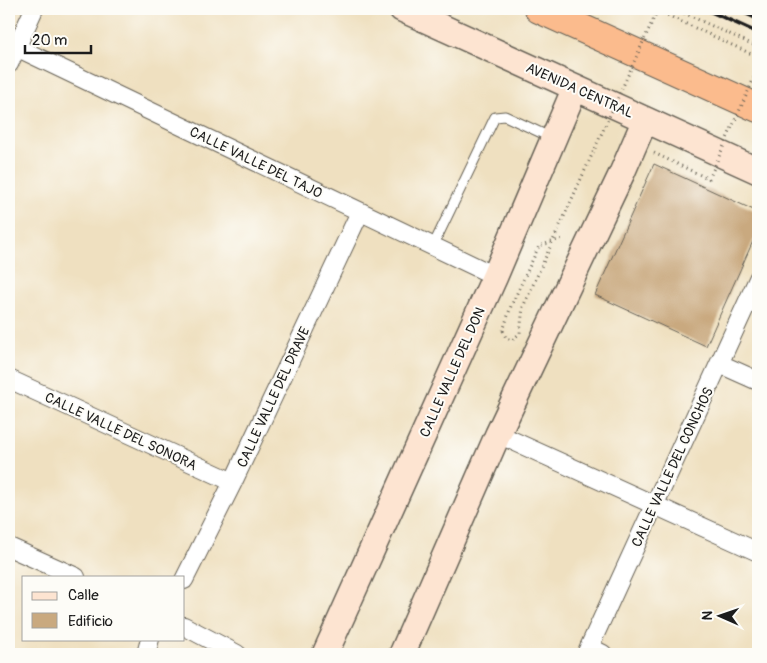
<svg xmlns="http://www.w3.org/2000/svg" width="767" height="663" font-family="Pangolin,sans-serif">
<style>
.building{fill:#c9a97f}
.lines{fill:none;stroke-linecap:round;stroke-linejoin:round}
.lane-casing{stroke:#666155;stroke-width:11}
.street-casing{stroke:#666155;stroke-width:20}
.secondary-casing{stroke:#666155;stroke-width:28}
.highway-casing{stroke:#666155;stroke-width:30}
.path{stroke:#666155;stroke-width:3;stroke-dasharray:1 4;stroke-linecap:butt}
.lane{stroke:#fff;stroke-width:9}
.street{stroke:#fff;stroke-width:18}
.secondary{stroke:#fde4d1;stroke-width:25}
.highway{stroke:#fbbb8d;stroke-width:28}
.rail{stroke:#1c1c1c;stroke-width:4}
.path-bridge{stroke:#666155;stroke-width:3;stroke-dasharray:1 4;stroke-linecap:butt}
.labels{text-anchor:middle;stroke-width:4;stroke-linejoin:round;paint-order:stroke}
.street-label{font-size:14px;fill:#1c1c1c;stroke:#fdfcf7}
</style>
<rect width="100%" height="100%" fill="#fdfcf7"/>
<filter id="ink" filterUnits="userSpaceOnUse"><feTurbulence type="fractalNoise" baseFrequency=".02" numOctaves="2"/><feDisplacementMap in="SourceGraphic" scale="10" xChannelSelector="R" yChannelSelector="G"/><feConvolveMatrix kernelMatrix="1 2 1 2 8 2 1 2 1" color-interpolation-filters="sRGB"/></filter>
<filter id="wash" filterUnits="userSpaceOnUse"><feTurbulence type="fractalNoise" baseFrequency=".0096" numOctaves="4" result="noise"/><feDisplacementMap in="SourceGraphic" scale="20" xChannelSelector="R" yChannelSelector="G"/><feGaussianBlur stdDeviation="1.12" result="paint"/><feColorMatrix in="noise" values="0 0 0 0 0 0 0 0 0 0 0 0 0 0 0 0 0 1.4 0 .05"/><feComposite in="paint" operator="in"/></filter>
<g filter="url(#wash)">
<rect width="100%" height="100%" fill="#efe0c0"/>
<g id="blocks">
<!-- building -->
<path class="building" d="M654,164L758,212V230L706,346L595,295Z"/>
</g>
</g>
<g filter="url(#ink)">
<use href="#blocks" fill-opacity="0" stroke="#666155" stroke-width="1"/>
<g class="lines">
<defs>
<path id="lane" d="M433,246L495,117L505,116L552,138"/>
<path id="street" d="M16,47L495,276
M9,64L34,9
M720,364L758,381
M9,379L233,482
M498,434L758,552
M9,547L76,577
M184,580L233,482L360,212
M184,626L237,654
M589,647L603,654
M146,654L150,639
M586,654L758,279"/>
<path id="secondary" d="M402,9L758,171
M325,654L495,276L575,88
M402,654L498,434L622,173L645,120"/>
<path id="highway" d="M539,9L758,108"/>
</defs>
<!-- lane casing -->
<use href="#lane" class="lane-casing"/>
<!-- street casing -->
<use href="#street" class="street-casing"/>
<!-- secondary casing -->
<use href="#secondary" class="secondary-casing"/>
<!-- highway casing -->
<use href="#highway" class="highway-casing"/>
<!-- path -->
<path class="path" d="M654,9L758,57
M675,9L758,47
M654,153L709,179
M503,331L511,306L539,246L564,238"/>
<!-- lane -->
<use href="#lane" class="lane"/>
<!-- street -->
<use href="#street" class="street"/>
<!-- secondary -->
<use href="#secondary" class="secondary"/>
<!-- highway -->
<use href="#highway" class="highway"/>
<!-- rail -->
<path class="rail" d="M705,9L758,33
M736,9L758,19"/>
<!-- path-bridge -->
<path class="path-bridge" d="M709,179L758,69
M503,331L506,338L512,340L520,333L523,307L658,9"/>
</g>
</g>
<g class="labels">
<!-- street labels -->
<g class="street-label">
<text transform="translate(580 90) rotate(24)" y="5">AVENIDA CENTRAL</text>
<text transform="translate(256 162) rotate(26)" y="5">CALLE VALLE DEL TAJO</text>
<text transform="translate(452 372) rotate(-66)" y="5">CALLE VALLE DEL DON</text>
<text transform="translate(273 397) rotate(-65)" y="5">CALLE VALLE DEL DRAVE</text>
<text transform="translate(121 431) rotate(25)" y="5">CALLE VALLE DEL SONORA</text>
<text transform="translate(672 467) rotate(-65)" y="5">CALLE VALLE DEL CONCHOS</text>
</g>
</g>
<!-- margin -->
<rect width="767" height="663" fill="none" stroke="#fdfcf7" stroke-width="30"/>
<!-- legend -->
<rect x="22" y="576" width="162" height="65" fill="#fdfcf7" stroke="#a3a29f"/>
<rect x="32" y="592" width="25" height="8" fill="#fde4d1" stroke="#a3a29f"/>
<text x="68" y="600" font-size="15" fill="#1c1c1c">Calle</text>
<rect x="32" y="613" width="25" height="15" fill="#c9a97f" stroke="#a3a29f"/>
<text x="68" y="626" font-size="15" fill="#1c1c1c">Edificio</text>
<!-- north arrow -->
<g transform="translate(720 616) rotate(272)" stroke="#fdfcf7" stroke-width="4" paint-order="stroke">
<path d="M0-4L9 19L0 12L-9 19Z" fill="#1c1c1c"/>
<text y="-8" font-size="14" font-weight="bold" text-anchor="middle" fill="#1c1c1c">N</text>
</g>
<!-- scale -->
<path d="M25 45v8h66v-8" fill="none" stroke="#1c1c1c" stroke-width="2.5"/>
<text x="32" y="45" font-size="15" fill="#1c1c1c" stroke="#fdfcf7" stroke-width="4" paint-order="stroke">20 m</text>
</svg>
